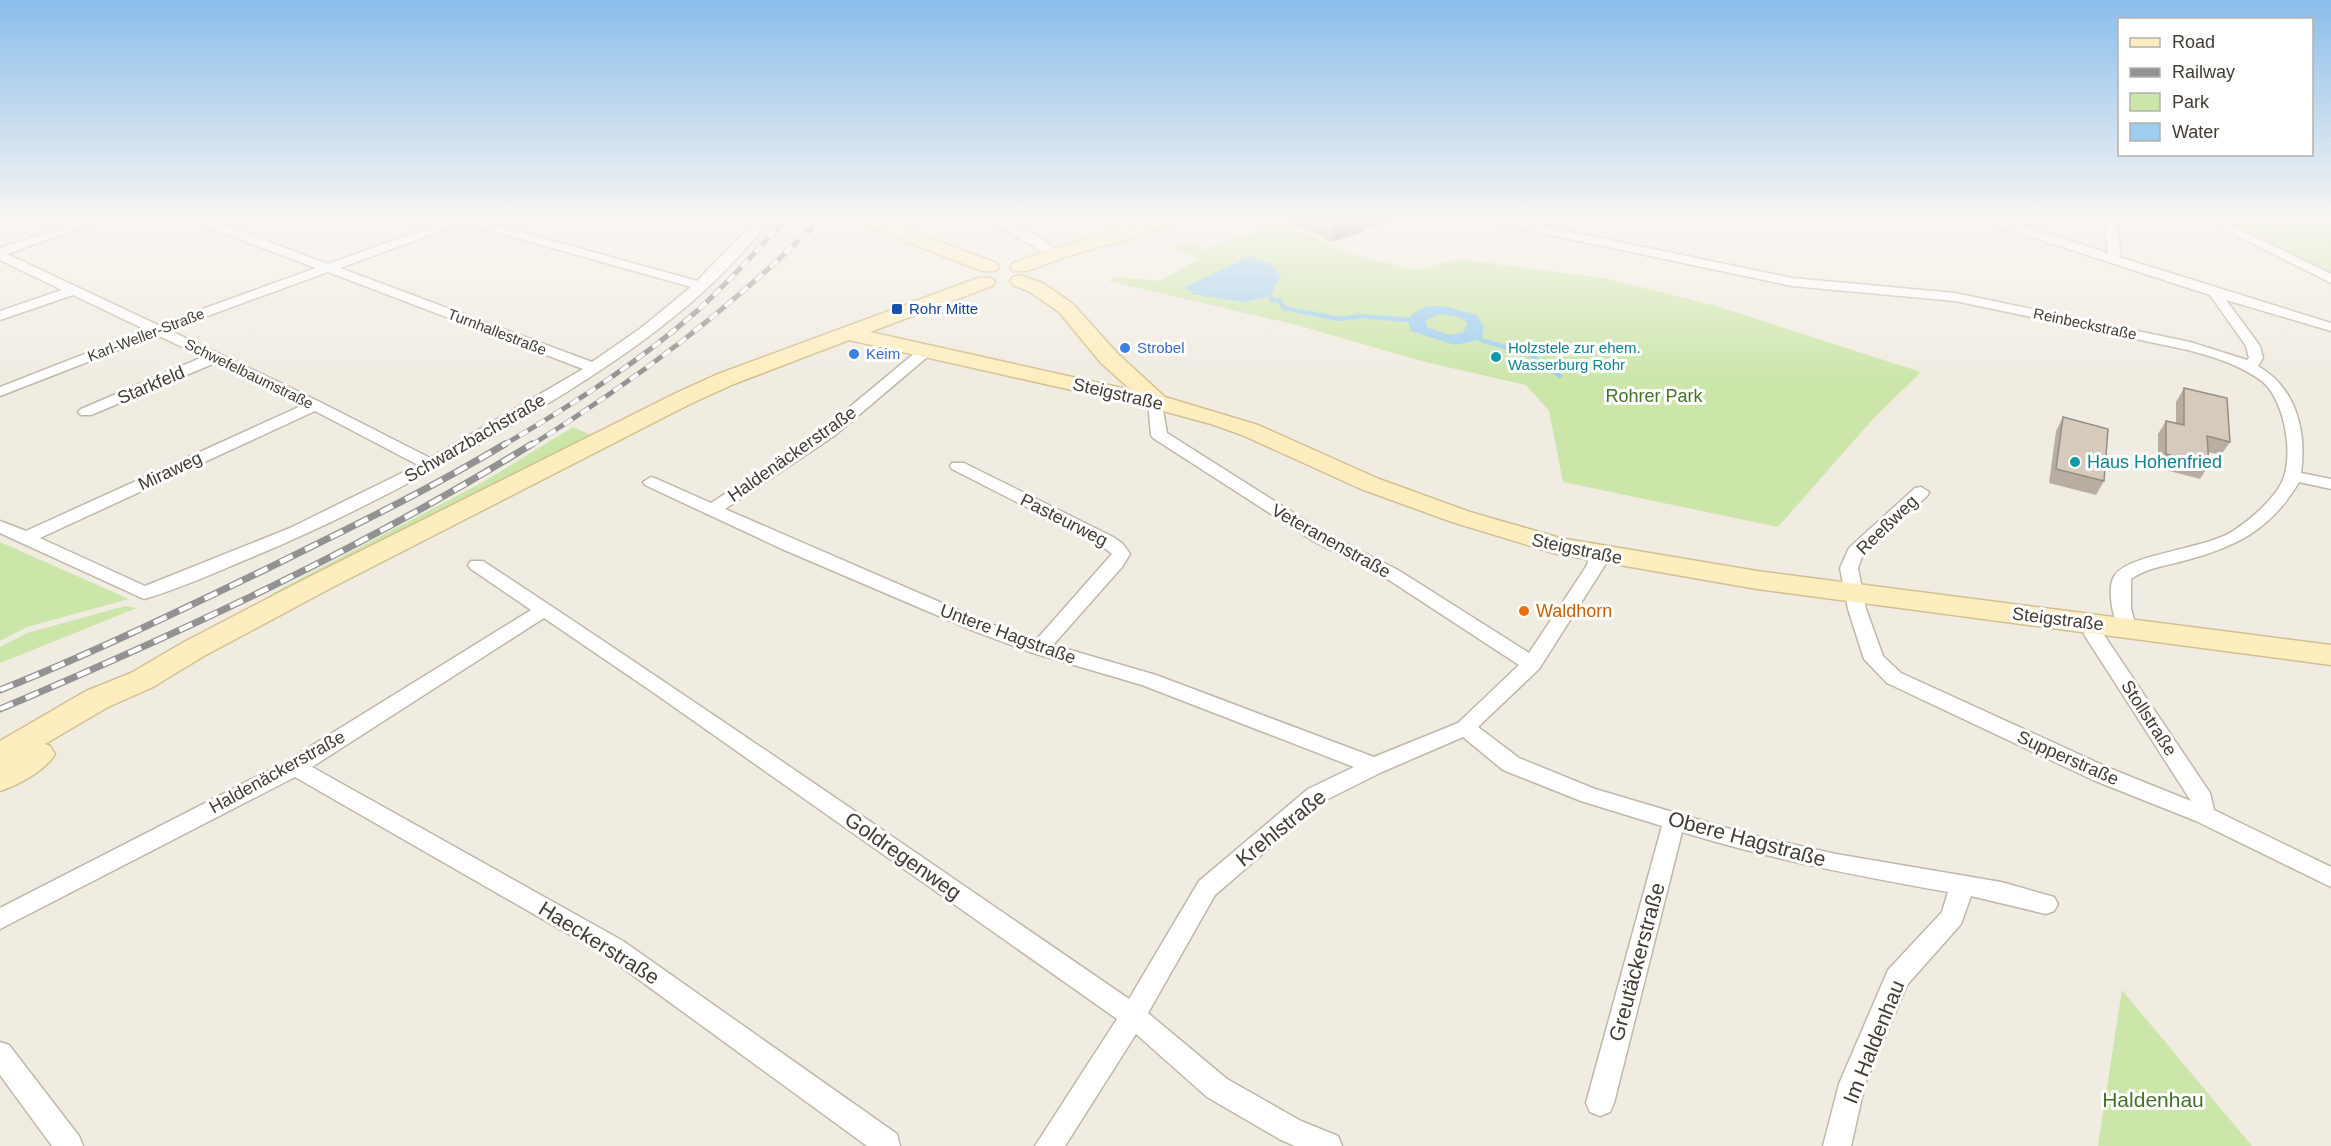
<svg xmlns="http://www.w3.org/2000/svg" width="2331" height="1146" font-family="Helvetica,sans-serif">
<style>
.green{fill:#cce6aa}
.water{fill:#9dceef;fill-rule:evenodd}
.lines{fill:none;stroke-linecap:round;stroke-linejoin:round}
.stream{stroke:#9dceef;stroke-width:4.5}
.street-casing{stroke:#bfb7a8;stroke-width:3}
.secondary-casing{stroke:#d1c092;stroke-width:3}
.street{fill:#fff;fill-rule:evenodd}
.secondary{fill:#feeebf;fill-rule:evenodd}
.rail-far1-casing{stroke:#929292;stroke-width:5}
.rail-casing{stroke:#929292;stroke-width:7}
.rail-far1{stroke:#fff;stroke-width:4;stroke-dasharray:10;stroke-linecap:butt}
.rail{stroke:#fff;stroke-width:4.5;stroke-dasharray:14;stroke-linecap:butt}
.wall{fill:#b7aea1}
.shaded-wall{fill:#958d83}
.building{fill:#d5cabb;stroke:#958d83;stroke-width:1.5}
.transit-dot{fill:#1a4fb4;stroke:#fff;stroke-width:2}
.shop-dot{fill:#3f7fe0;stroke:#fff;stroke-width:2}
.culture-dot{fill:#0f9aa8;stroke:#fff;stroke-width:2}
.food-dot{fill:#e8710a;stroke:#fff;stroke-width:2}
.labels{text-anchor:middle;stroke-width:6;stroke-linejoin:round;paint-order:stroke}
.far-transit-label{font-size:15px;fill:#164399;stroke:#fff;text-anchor:start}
.far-street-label{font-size:15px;fill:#423c33;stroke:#fff}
.far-shop-label{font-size:15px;fill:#366cbe;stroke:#fff;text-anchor:start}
.far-culture-label{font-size:15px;fill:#0d838f;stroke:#fff;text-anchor:start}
.street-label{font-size:18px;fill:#423c33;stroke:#fff}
.park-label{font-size:18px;fill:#457228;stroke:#fff}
.culture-label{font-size:18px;fill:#0d838f;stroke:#fff;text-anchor:start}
.food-label{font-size:18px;fill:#c56008;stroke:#fff;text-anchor:start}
.near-street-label{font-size:21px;fill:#423c33;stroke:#fff}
.near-park-label{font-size:21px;fill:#457228;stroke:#fff}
</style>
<rect width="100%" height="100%" fill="#f1ece2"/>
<!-- green -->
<path class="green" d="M2215,219H2331V275L2315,267Z
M1280,225L1303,232L1347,253L1416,270L1459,259L1609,279L1716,306L1921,372L1873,419L1778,527L1563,482L1549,411L1526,385L1425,362L1297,325L1108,281L1117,277L1159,281L1199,259L1172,246L1188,241L1206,250C1228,237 1255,233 1280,225Z
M573,427L595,437L274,597L273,593L483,482Z
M0,542L129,599L27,627L0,641Z
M125,606L137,608L0,663V647L27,633Z
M2122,990L2252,1146H2098Z"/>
<!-- water -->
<path class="water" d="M1249,256L1270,263L1281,277L1270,296L1246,302L1190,294L1194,292L1183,288Z
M1427,306H1444L1477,315L1484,327L1482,339L1455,345L1411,331L1408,321L1412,314ZM1439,314L1458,317L1467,322L1464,332L1450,335L1427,327L1425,321Z"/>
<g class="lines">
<!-- stream -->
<path class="stream" d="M1270,296L1273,301L1279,300L1284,308L1339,319L1360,316L1408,320
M1481,340L1529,354L1560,376"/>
<defs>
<path id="street" d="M88,219H106L7,254L158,325L316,268L194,222L192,219H209L328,264L452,219H474L697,281L758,219H770C700,312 596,376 497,434C417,480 335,523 250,558C216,572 180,589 144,599L0,533V521L26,531L303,405L215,363L91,415H81L78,412L81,409L203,357L157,335L0,396V387L146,330L73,295L0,320V311L62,290L0,260V248ZM463,223L691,287L641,328L592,362L340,268ZM328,272L583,369L430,458L320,402L169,330ZM315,411L418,465L290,528L145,586L40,538Z
M979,219C1004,218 1042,235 1059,253L1053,257L1049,256L1007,231Z
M1488,219H1510L1792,278L1955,293L2190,342L2247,360L2249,358L2246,346L2210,295L1985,222L1983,219H2001L2108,253L2104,219H2116L2121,254L2119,257L2331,323V331L2226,300L2260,346L2263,358L2258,366C2296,388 2307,431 2301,473L2331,479V489L2299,482C2270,531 2235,547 2183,561C2165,566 2146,568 2131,579V609L2136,627L2134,631L2127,633L2120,631C2113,619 2106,587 2115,575C2129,554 2206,549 2233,531C2250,520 2271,502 2281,484C2295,458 2285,401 2263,382C2241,365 2214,357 2188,350L1955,301L1792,286L1494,223Z
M1720,219H1736L1730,223H1721Z
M2203,219H2218L2331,274V283Z
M927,346L934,350L932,353L834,436L725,509L988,623L1036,640L1112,554L1101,545L952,469L950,466L952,463H964L1113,537L1123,544L1130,554L1122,567L1053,645L1156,675L1374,757L1458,723L1519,665L1386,578L1313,541L1153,438L1151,435L1148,402L1156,397L1161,399L1167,433L1325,533L1398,570L1529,653L1580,576L1587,565L1591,549H1603L1606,553L1605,565L1539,669L1478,727L1519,758L1595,789L1747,834L1836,854L2001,882L2054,897L2058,904L2054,911L2046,914L1971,896L1961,924L1907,985L1865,1084L1851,1146H1823L1839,1084L1888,970L1942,912L1948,892C1858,876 1770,859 1682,832L1614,1103L1610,1112L1600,1116L1590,1112L1586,1103L1662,826L1581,801L1503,770L1463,737L1382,772L1324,801L1215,895L1148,1013L1227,1079L1301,1121L1338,1136L1342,1146H1295L1281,1140L1207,1097L1136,1034L1065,1146H1035L1117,1019L657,695L544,618L312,767L623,941L897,1134L900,1146H867L605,955L295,777L0,929V908L287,761L531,610L471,569L468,565L471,561H483C700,704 915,852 1129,999L1199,881L1308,789L1354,767L1142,685L1033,653L974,631L782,549L645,485L643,482L651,477L657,479L711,503L822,430L922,347Z
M1921,487L1929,492L1927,496L1863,554L1858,568L1866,609L1883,656L1901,673L2109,768L2191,801L2085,636L2080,623L2082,619L2089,617L2096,619L2104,635L2210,793L2214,810L2331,867V887L2196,821L2093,780L1887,683L1864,659L1848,609L1840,568L1849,548L1915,488Z
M0,1042L9,1045L79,1136L83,1146H52L0,1075Z"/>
<path id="secondary" d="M855,219H880L996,263L999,267L996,271H982L858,223Z
M1158,219H1184L1181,223L1162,229L1065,257L1027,271H1013L1010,267L1013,263L1052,249Z
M1020,275L1044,284L1073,304L1117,353L1165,397L1258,425L1379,479L1470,512L1560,538L1757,571L2331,645V665L1757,589L1557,554L1452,522L1361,489L1242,435L1211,424L1152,408L849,340L734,384L692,403L331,588L204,656L153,687L108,707L45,744L50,746L55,754C45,771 18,785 0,791V741L86,691L131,673L184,642L311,576L676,393L718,374L978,278H992L995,282L992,286L870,332L1131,390L1101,363L1059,312L1030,292L1013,285L1010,281L1013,277Z"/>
</defs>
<!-- street casing -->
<use href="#street" class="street-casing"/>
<!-- secondary casing -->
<use href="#secondary" class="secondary-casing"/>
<!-- street -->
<use href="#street" class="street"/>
<!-- secondary -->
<use href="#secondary" class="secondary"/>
<defs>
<path id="rail-far1" d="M502,446C570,406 638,363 697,311C729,282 757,250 786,219
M530,446C638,379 730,309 821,219"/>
<path id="rail" d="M0,690C88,655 173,614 258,573C341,532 425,492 505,444
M0,709C182,632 364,548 532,444"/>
</defs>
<!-- rail-far1 casing -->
<use href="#rail-far1" class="rail-far1-casing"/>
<!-- rail casing -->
<use href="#rail" class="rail-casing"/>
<!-- rail-far1 -->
<use href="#rail-far1" class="rail-far1"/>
<!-- rail -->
<use href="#rail" class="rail"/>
</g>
<!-- wall -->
<path class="wall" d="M1279,219H1392L1391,222L1364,229V232L1331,242L1301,226L1296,228Z
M2184,388L2230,442L2221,455L2208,452L2209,465L2200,479L2158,468V434L2166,421L2176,423V402Z
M2063,417L2104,481L2096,495L2049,483L2056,431Z"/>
<!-- shaded-wall -->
<path class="shaded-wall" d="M1297,219H1301V226L1296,228Z
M1350,219H1392L1391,222L1364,229V232L1331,242L1333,224Z"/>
<!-- building -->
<path class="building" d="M1323,219H1350L1333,224Z
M2184,388L2227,398L2230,442L2207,436L2209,465L2166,454V421L2184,425Z
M2063,417L2108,429L2104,481L2056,469Z"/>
<!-- sky -->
<linearGradient id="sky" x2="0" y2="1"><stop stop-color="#8abeeb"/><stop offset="0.58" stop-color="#f9f6f2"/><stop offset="1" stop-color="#f9f6f2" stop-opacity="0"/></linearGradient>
<rect width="2331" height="379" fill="url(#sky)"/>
<!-- markers -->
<rect class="transit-dot" x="891" y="303" width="12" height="12" rx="3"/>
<g class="shop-dot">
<circle cx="1125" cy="348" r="6"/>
<circle cx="854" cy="354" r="6"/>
</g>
<g class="culture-dot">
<circle cx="1496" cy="357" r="6"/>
<circle cx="2075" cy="462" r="6"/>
</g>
<circle class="food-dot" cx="1524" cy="611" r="6"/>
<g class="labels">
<!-- far-transit labels -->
<g class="far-transit-label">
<text x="909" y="314">Rohr Mitte</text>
</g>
<!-- far-street labels -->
<g class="far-street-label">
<text transform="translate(2085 324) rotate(12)" y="5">Reinbeckstraße</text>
<text transform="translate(497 332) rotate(21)" y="5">Turnhallestraße</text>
<text transform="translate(146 335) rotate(-21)" y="5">Karl-Weller-Straße</text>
<text transform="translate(249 374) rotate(26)" y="5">Schwefelbaumstraße</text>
</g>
<!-- far-shop labels -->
<g class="far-shop-label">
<text x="1137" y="353">Strobel</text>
<text x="866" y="359">Keim</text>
</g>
<!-- far-culture labels -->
<g class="far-culture-label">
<text x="1508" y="353">Holzstele zur ehem.<tspan x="1508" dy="17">Wasserburg Rohr</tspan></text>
</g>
<!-- street labels -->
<g class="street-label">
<text transform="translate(151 385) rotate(-23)" y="6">Starkfeld</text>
<text transform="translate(1118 394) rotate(13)" y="6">Steigstraße</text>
<text transform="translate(475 438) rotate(-30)" y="6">Schwarzbachstraße</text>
<text transform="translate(792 454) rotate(-35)" y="6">Haldenäckerstraße</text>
<text transform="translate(170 471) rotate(-25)" y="6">Miraweg</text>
<text transform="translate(1064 520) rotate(27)" y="6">Pasteurweg</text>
<text transform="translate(1887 525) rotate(-44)" y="6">Reeßweg</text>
<text transform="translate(1331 541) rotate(29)" y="6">Veteranenstraße</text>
<text transform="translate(1577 549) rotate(12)" y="6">Steigstraße</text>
<text transform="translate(2058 619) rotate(7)" y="6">Steigstraße</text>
<text transform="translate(1008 634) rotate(20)" y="6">Untere Hagstraße</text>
<text transform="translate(2149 718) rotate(57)" y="6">Stollstraße</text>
<text transform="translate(2068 758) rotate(24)" y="6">Supperstraße</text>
<text transform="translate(277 772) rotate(-29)" y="6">Haldenäckerstraße</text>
</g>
<!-- park labels -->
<g class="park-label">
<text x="1654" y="402">Rohrer Park</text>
</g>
<!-- culture labels -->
<g class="culture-label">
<text x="2087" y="468">Haus Hohenfried</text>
</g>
<!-- food labels -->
<g class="food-label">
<text x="1536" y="617">Waldhorn</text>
</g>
<!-- near-street labels -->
<g class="near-street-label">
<text transform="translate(1281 828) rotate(-39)" y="7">Krehlstraße</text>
<text transform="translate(1747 839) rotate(15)" y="7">Obere Hagstraße</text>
<text transform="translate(903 856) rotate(35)" y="7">Goldregenweg</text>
<text transform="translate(599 943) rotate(32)" y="7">Haeckerstraße</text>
<text transform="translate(1637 962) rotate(-75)" y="7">Greutäckerstraße</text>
<text transform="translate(1874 1042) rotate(-68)" y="7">Im Haldenhau</text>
</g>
<!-- near-park labels -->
<g class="near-park-label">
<text x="2153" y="1107">Haldenhau</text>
</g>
</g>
<!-- legend -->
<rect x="2118" y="18" width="195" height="138" fill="#ffffff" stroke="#b3b1ad" stroke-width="1.5"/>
<rect x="2130" y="38" width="30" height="9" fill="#feeebf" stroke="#b3b1ad" stroke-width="1.5"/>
<text x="2172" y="48" font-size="18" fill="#423c33">Road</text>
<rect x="2130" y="68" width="30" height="9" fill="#929292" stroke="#b3b1ad" stroke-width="1.5"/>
<text x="2172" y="78" font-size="18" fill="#423c33">Railway</text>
<rect x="2130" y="93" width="30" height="18" fill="#cce6aa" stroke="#b3b1ad" stroke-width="1.5"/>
<text x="2172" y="108" font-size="18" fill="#423c33">Park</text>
<rect x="2130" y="123" width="30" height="18" fill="#9dceef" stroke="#b3b1ad" stroke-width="1.5"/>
<text x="2172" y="138" font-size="18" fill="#423c33">Water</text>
</svg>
